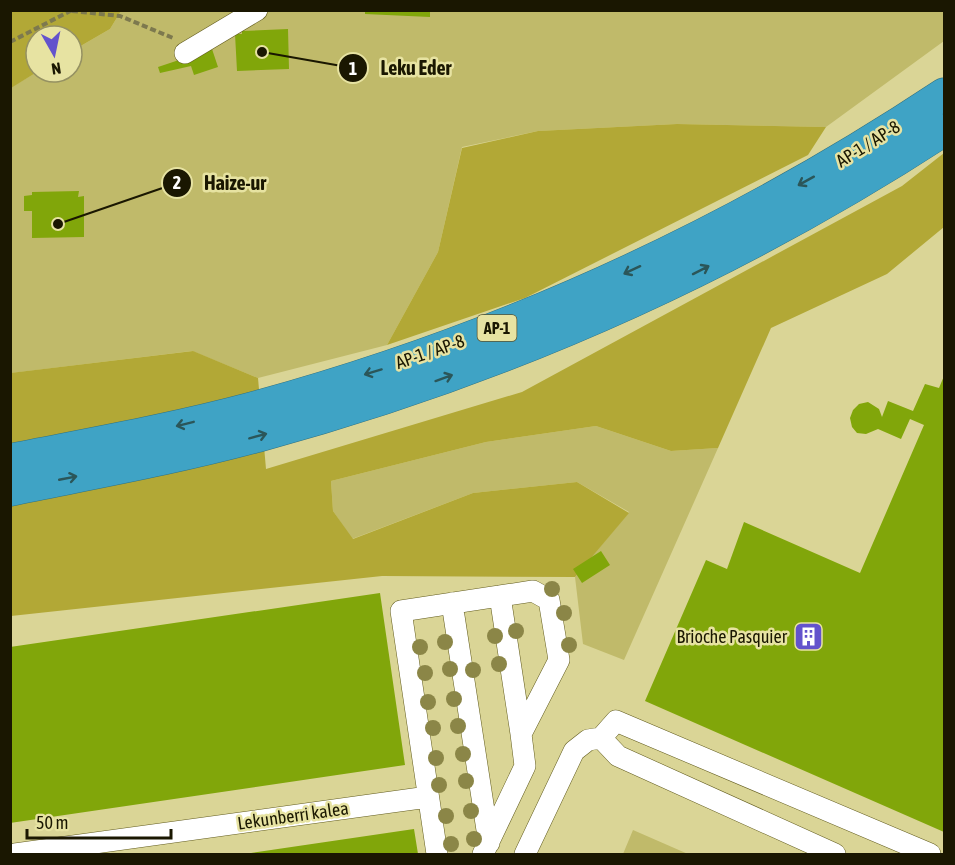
<svg xmlns="http://www.w3.org/2000/svg" width="955" height="865" font-family="'Asap Condensed',sans-serif">
<style>
.green{fill:#c0ba6a}
.forest{fill:#b2a836}
.building{fill:#81a60a}
.lines{fill:none;stroke-linecap:round;stroke-linejoin:round}
.minor-casing{stroke:#625c1e;stroke-width:22}
.highway-casing{stroke:#327280;stroke-width:33}
.path{stroke:#7d794e;stroke-width:4;stroke-dasharray:6 3;stroke-linecap:butt}
.minor{stroke:#fff;stroke-width:21}
.highway{stroke:#3fa3c5;stroke-width:32}
.tree{fill:#8b8647}
.oneway{stroke:#2b5659}
.labels{text-anchor:middle;stroke-width:5;stroke-linejoin:round;paint-order:stroke}
.shield{fill:#e7e3a2;stroke:#585431;stroke-width:1.5}
.shield-label{font-size:16px;font-weight:bold;fill:#1a1701}
.street-label{font-size:18px;fill:#1a1701;stroke:#e7e3a2}
.poi-label{font-size:18px;fill:#1a1701;stroke:#e7e3a2;text-anchor:end}
.leader{fill:none;stroke:#1a1701;stroke-width:2}
.callout-dot{fill:#1a1701;stroke:#e7e3a2;stroke-width:2}
.mark-label{font-size:18px;text-anchor:middle;font-weight:bold;fill:#fff}
.callout-label{font-size:20px;text-anchor:middle;font-weight:bold;fill:#1a1701;stroke:#e7e3a2;stroke-width:5;stroke-linejoin:round;paint-order:stroke}
</style>
<rect width="100%" height="100%" fill="#dad596"/>
<!-- green -->
<path class="green" d="M121,11H944V41L826,127L677,124L538,131L462,147L438,252L387,345L258,378L192,351L11,373L10,88L37,72H72V51L110,29Z
M596,426L671,451L718,448L624,660L583,644L575,577L629,512L577,482L473,493L352,539L333,511L331,481L486,442Z
M633,830L688,854H623Z"/>
<!-- forest -->
<path class="forest" d="M10,11L11,10L121,11L110,29L72,51V36H36L37,72L11,88Z
M677,124L826,127L808,155L525,298L387,345L438,252L462,148L538,131Z
M944,153V227L887,274L771,328L718,448L671,451L596,426L486,442L331,481L333,511L353,539L473,493L577,482L629,513L575,577L382,576L11,616L10,373L193,351L258,378L266,469L522,392L902,186Z"/>
<!-- building -->
<path class="building" d="M365,10H430V17L365,14Z
M288,29L289,69L237,71L235,34H242V31Z
M212,49L218,67L194,75L191,66L160,73L158,67Z
M79,191L78,197L84,196V237L32,238V211H24V196L32,195V192Z
M944,376V832L645,701L706,560L727,569L744,522L860,573L924,425L910,419L901,439L878,429L866,434L857,433L852,427L850,418L853,410L859,404L868,402L879,409L882,417L888,401L913,411L925,384L939,388Z
M601,551L610,565L582,583L573,569Z
M380,593L405,765L10,823V647Z
M414,829L418,854H251V853Z"/>
<g class="lines">
<defs>
<path id="minor" d="M185,53L257,10
M500,596L521,734
M452,603L489,843
M601,738L618,756L835,854
M15,854L428,797
M437,854L401,611L533,591L549,600L559,660L521,734L525,766L483,854
M525,854L574,751L588,740L601,738L616,721L930,854"/>
<path id="highway" d="M10,460C90,444 170,430 249,409C497,342 730,236 944,94
M10,490C93,473 177,458 258,436C502,370 732,268 944,130"/>
</defs>
<!-- minor casing -->
<use href="#minor" class="minor-casing"/>
<!-- highway casing -->
<use href="#highway" class="highway-casing"/>
<!-- path -->
<path class="path" d="M72,11L120,16L173,38
M10,42L72,10"/>
<!-- minor -->
<use href="#minor" class="minor"/>
<!-- highway -->
<use href="#highway" class="highway"/>
</g>
<!-- trees -->
<g class="tree">
<circle cx="552" cy="589" r="8"/>
<circle cx="564" cy="613" r="8"/>
<circle cx="516" cy="631" r="8"/>
<circle cx="495" cy="636" r="8"/>
<circle cx="445" cy="642" r="8"/>
<circle cx="569" cy="645" r="8"/>
<circle cx="420" cy="647" r="8"/>
<circle cx="499" cy="664" r="8"/>
<circle cx="450" cy="669" r="8"/>
<circle cx="473" cy="670" r="8"/>
<circle cx="425" cy="673" r="8"/>
<circle cx="454" cy="699" r="8"/>
<circle cx="428" cy="702" r="8"/>
<circle cx="458" cy="726" r="8"/>
<circle cx="433" cy="728" r="8"/>
<circle cx="463" cy="754" r="8"/>
<circle cx="436" cy="758" r="8"/>
<circle cx="466" cy="781" r="8"/>
<circle cx="439" cy="785" r="8"/>
<circle cx="471" cy="811" r="8"/>
<circle cx="446" cy="816" r="8"/>
<circle cx="474" cy="839" r="8"/>
<circle cx="451" cy="844" r="8"/>
</g>
<!-- one-way arrows -->
<defs><path id="oneway-shaft" d="M-6 0H5M1.5-3L5.5 0L1.5 3" fill="none" stroke-width="1.6" stroke-linecap="round" stroke-linejoin="round" transform="scale(1.5)"/></defs>
<g class="oneway">
<use href="#oneway-shaft" transform="translate(806 181) rotate(151)"/>
<use href="#oneway-shaft" transform="translate(632 270) rotate(155)"/>
<use href="#oneway-shaft" transform="translate(701 270) rotate(-27)"/>
<use href="#oneway-shaft" transform="translate(373 372) rotate(163)"/>
<use href="#oneway-shaft" transform="translate(444 378) rotate(-20)"/>
<use href="#oneway-shaft" transform="translate(185 424) rotate(166)"/>
<use href="#oneway-shaft" transform="translate(258 436) rotate(-15)"/>
<use href="#oneway-shaft" transform="translate(68 478) rotate(-11)"/>
</g>
<!-- icons -->
<defs>
<symbol id="building-square" viewBox="-11 -11 22 22"><rect x="-9" y="-9" width="18" height="18" rx="4" fill="#6353cc" stroke="#e7e3a2"/><path d="M-4-6H4V6H1V3H-1V6H-4ZM-2.5-4.3h1.7v1.8h-1.7ZM.8-4.3h1.7v1.8H.8ZM-2.5-1h1.7V.8h-1.7ZM.8-1h1.7V.8H.8Z" fill="#fff"/></symbol>
</defs>
<g fill-rule="evenodd">
<use href="#building-square" x="792" y="620" width="33" height="33"/>
</g>
<g class="labels">
<!-- shield labels -->
<rect class="shield" x="477.5" y="315" width="39" height="26" rx="4.5"/>
<g class="shield-label">
<text x="497" y="334">AP-1</text>
</g>
<!-- street labels -->
<g class="street-label">
<text transform="translate(868 144) rotate(-32)" y="6">AP-1 / AP-8</text>
<text transform="translate(430 352) rotate(-19)" y="6">AP-1 / AP-8</text>
<text transform="translate(293 816) rotate(-8)" y="6">Lekunberri kalea</text>
</g>
<!-- poi labels -->
<g class="poi-label">
<text x="787" y="643">Brioche Pasquier</text>
</g>
</g>
<!-- callouts -->
<path class="leader" d="M262 52L353 68M58 224L177 183"/>
<g class="callout-dot">
<circle cx="262" cy="52" r="6"/>
<circle cx="58" cy="224" r="6"/>
<circle cx="353" cy="68" r="15"/>
<circle cx="177" cy="183" r="15"/>
</g>
<g class="mark-label">
<text x="353" y="75">1</text>
<text x="177" y="189">2</text>
</g>
<g class="callout-label">
<text x="416" y="75">Leku Eder</text>
<text x="235" y="190">Haize-ur</text>
</g>
<!-- border -->
<rect width="955" height="865" fill="none" stroke="#1a1701" stroke-width="24"/>
<!-- north arrow -->
<g transform="translate(54 54) rotate(171)"><circle r="28" fill="#e7e3a2" stroke="#959162" stroke-width="1.5"/>
<path d="M0-4.5L10 22L0 15L-10 22Z" fill="#6353cc"/>
<text y="-9" font-size="16" font-weight="bold" text-anchor="middle" fill="#1a1701">N</text>
</g>
<!-- scale -->
<path d="M27 829v9h144v-9" fill="none" stroke="#1a1701" stroke-width="3"/>
<text x="36" y="829" font-size="18" fill="#1a1701" stroke="#e7e3a2" stroke-width="4.5" paint-order="stroke">50 m</text>
</svg>
